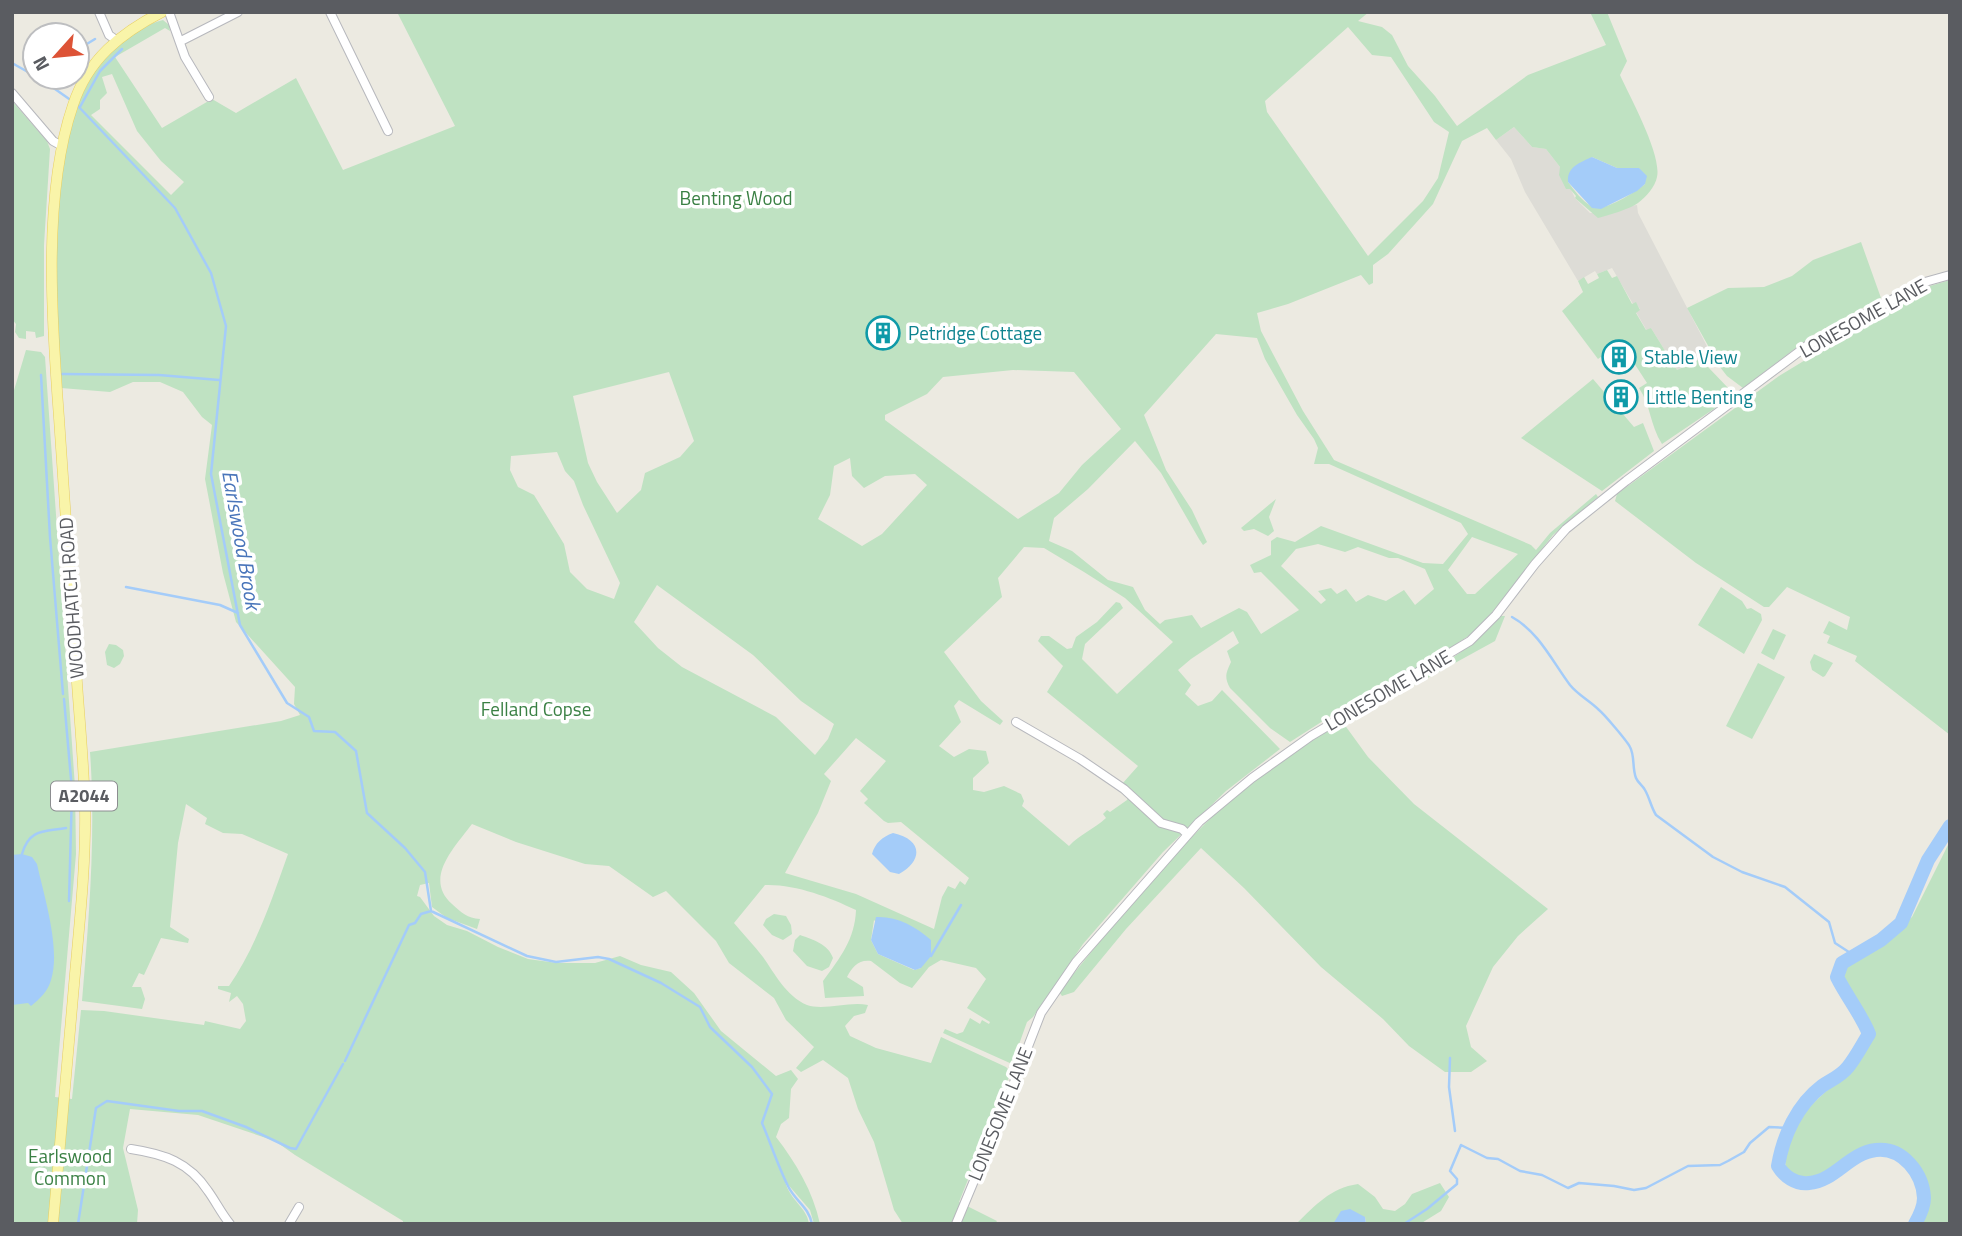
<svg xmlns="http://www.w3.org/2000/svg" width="1962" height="1236" font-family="'Titillium Web',sans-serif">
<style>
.industrial{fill:#dddcd6}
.green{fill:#bfe2c2;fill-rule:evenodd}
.water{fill:#a4ccf9}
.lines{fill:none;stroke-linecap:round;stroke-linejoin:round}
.stream{stroke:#a4ccf9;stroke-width:2.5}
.river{stroke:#a4ccf9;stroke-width:14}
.minor-casing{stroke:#b7b8bd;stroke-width:10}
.major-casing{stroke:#e7ce5f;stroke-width:11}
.minor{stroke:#fff;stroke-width:8}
.major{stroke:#f9f4a9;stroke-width:10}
.labels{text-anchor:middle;stroke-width:7;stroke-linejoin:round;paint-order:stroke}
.shield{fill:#fff;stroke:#8c8d90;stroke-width:2}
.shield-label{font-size:18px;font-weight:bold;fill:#5a5c61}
.park-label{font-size:19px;fill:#3a8044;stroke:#fff}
.street-label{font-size:19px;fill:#5a5c61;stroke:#fff}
.culture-label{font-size:19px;fill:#0d838f;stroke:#fff;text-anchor:start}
.water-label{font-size:21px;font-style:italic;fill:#4975ba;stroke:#fff}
</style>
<rect width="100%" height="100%" fill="#eceae1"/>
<!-- industrial -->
<path class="industrial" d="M1514,127L1532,147L1546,149L1560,167L1575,198L1590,213L1618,212L1629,206L1637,205L1638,213L1711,354L1677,370L1651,328L1647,331L1636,312L1640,309L1636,303L1633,304L1612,268L1597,274L1595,271L1578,281L1525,192L1511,159L1496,140Z"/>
<!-- green -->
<path class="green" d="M397,12H1369L1358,21L1382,27L1392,35L1408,66L1435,96L1457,126L1528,75L1606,45L1590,12H1607L1627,61L1620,75C1630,97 1662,155 1657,177C1655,187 1646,197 1638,203C1630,209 1609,215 1598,218L1575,198L1576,196L1570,189H1566L1559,175L1560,167L1546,149L1532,147L1514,127L1496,140L1487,128L1462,141L1433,204L1388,254L1373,265V283L1369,285L1361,275L1288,304L1257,313L1261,331L1303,411L1334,460L1531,545L1536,550L1550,533L1596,494L1598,497L1553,535L1479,629L1435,658L1340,710L1290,742L1270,728L1230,688C1224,677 1226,673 1231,662L1227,651L1239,643L1233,631L1191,659L1178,670L1191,685L1185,694L1198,706L1212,701L1222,690L1280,749L1226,791L1163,852L1083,944L1033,1017L1027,1022L1012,1064L943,1033L945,1029L957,1034L963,1032L970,1018L980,1024L982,1020L989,1024L990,1022L967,1008L986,979L976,968L941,960L929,967L912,988L900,983L871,961C859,959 852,967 847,977L863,987L864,996L825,998L823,981C840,958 855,939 856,910C829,897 795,884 765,885L734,923C743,934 754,945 763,957C775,974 786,996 807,1005C824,1011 849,1001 868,1005L865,1013L854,1016L845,1026L850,1036L876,1048L931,1063L941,1037L1006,1067L1011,1072L959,1202L997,1221L995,1224H903L894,1210L874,1142L858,1109L848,1078L823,1060L801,1072L796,1068L814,1047L786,1020L774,998L729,963L716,941L666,891L653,897L609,866L585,864L516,842L472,824C455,847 423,878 452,904C462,913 467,918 480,919L477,929L447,918L432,907L429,883L420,885L417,896L420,897L434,916L447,925L467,931L498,947L528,959L557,963H595L620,956L641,965L671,972L694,993L721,1031L776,1076L791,1070L798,1079L791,1089L789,1118L781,1124L776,1137C796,1163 813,1191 820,1224H814L810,1210L785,1181C790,1201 807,1207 809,1224H403V1221L295,1155L275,1141L198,1115L130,1109L123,1148L138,1210L137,1224H12V397L26,350L41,352L45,357L75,787L76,854L55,1097L72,1099L81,1010L104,1011L204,1025L205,1021L240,1029L246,1021L243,1004L237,996L229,1002L231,993L218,989V986H229C256,947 272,899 288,854L242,834L223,833L205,824L207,818L186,804L178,843L170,927L189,939L188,943L161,938L144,975L139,973L132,987H141L145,999L142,1009L82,1001C89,918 96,835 90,752L281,721L300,715L294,704L295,687L236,622L223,573L205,479L212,425L202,417L183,392L160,382H133L110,392L61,388C57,289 36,105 125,40C137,32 149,23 163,20L169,25L170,31L165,28L115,57L162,128L212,99L236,113L296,78L343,170L455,126ZM1348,27L1372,55L1391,57L1434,122L1449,132L1438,178L1423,201L1368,256L1267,112L1265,101ZM112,74L137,131L161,161L184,182L171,195L91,115L100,109V100L107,93L102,77ZM1592,157L1617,168H1639L1645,184C1635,192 1602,214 1591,206C1582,201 1574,190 1568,182ZM1216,334L1257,338L1265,359L1297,415L1314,439L1318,448L1314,464H1329L1461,523L1468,534L1443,564L1423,563L1321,526L1295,542L1277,537L1271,541V555L1250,565L1254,573L1261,572L1299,610L1261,634L1247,612L1239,608L1201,628L1192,615L1165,620L1160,624L1145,610L1133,587L1108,580L1072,551L1049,541L1054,518L1088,489L1135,441L1161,473L1199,539L1203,545L1207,542L1192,510L1166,470L1144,415ZM1013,370L1074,372L1121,429L1082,465L1059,493L1018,519L885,420V415L927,394L943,377ZM669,372L694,441L680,457L645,473L641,490L617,513L597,482L588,463L573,396ZM557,452L565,471L574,481L583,505L620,583L614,599L587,589L570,572L564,544L534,495L518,487L510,470L511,456ZM850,458L852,476L864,488L885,476L915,474L927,485L882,534L862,546L818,519L830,495L834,466ZM1472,537L1518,554L1475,594H1467L1448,570ZM1318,544L1345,552L1358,547L1389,558H1398L1425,569L1434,589L1415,605L1404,590L1386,601L1368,595L1356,602L1346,589L1337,594L1331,588L1318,591L1326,600L1321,604L1281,566L1296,549ZM1024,547L1044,548L1084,572L1125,598L1173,642L1117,694L1082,659L1085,644L1123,608L1120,603L1116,602L1097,622L1076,637L1072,648L1067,649L1049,636H1041L1038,641L1063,666L1047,692L1138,766L1122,784L1131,791L1127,800L1110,812L1107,810L1103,814L1106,818C1094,829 1079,835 1069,846L1022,806L1024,801L1021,794L1004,786L984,792L973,790V778L989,763L986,751L969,749L954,757L939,746L961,722L954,706L959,700L1000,725L1003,721L981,701L944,652L1002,597L998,578ZM657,585L753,655L801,701L834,724L828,739L815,755L776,717L682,667L658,648L634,622ZM856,738L886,761L860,791L868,799L864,803L884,821L888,823L901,822L969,878L965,885L960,881L955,889L948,886L942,897L934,929L856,894L785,873L818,813L831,781L824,774ZM874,920L921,968L914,970L878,954L871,940Z
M12,101L47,141L50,149L44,245V336L36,338L35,332L26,331V339L19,338L15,332L16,324L12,319Z
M1861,242L1881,298L1813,335L1743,388L1727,376L1720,367L1687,308L1728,288L1764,287L1792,276L1813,260Z
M1607,270L1612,278L1617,276L1632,304L1636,302L1640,310L1636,313L1646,330L1651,328L1677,370L1704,357L1708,367L1731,391L1730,398L1662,444C1650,425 1651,406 1639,388L1647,383L1623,346L1620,343L1598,359L1562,311L1583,292L1578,281L1584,277L1588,284L1599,278L1597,274Z
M1950,280V735L1855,661L1857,656L1827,643L1830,636L1823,633L1829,621L1847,630L1850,617L1787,587L1769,607H1764L1696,563L1615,501L1617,494L1779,376L1881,314L1925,293L1930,286Z
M1593,379L1634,427L1643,423L1654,451L1602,491L1521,438Z
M1276,499L1269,517L1274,531L1268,536L1254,529L1244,531L1241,528Z
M1721,587L1742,601L1747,609L1751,608L1761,614L1762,620L1744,654L1698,625Z
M1501,616H1505L1495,641L1344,724L1368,757L1414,804L1548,909L1518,936L1493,967L1466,1026L1471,1047L1487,1061L1471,1072H1445L1409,1046L1383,1019L1321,967L1244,888L1201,848L1126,929L1074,992L1062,996L1059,992C1117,920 1175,847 1245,787C1267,769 1291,753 1314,738C1375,697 1453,671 1501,616Z
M1773,629L1786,635L1774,660L1761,653Z
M109,644L116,645L123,650L124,656L120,664L114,668L107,665L105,652Z
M1814,654L1833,663L1825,676L1823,677L1812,670L1810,662Z
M1758,663L1785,677L1752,739L1726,726Z
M1950,841V1224H1919C1923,1216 1927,1207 1928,1198C1930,1174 1903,1143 1878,1144C1844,1146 1823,1195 1786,1170C1776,1103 1861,1087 1871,1029L1842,981L1847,964L1874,949L1912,917Z
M774,914L786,916L791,925L792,934L783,940L772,935L763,925L766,919Z
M800,935C814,940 828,944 833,958L829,967L822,971L807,966L793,951L795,940Z
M1440,1183L1449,1197L1441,1211L1420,1224H1366L1365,1217L1338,1219L1333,1224H1296C1316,1205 1330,1188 1358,1184L1375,1197L1383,1209L1395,1211L1405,1204L1412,1194Z"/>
<!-- water -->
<path class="water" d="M1592,157L1617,168H1639L1647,176L1645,184L1637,191L1601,209L1592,208L1568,182C1567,167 1579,163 1592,157Z
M893,833C922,839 924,860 899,874L890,872L872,854C875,843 882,837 893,833Z
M22,854L32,857L37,864C44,896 61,949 51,980C48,991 40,999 31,1006L28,1003L12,1005V855Z
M876,917C897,916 915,926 931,940V956L921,968L915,970L878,954L871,940Z
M1350,1209L1365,1217L1366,1224H1333L1341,1211Z"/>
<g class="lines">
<!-- stream -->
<path class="stream" d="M77,50L95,39
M12,63L35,76
M38,77L72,101
M53,85L57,77
M77,105L175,208L211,273L226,326L211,474L240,625L287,703L309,717L314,731L335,732L356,751L367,813L405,848L425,872L431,911
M80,107L100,71L122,49
M62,374L159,375L219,380
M41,375L50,537L63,694
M126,587L220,605L238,613
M1512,617C1539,632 1552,661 1570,685C1578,695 1590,701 1599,710C1604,714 1627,741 1630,747C1635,756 1632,768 1636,778C1638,783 1643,786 1645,790C1650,799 1651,807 1656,815L1713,857L1742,872L1785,887L1829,922L1835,943L1855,956
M64,699L72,790L69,901
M22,854C29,829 43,832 66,828
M431,911L527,956L556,962L598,957L609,959L661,983L700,1007L710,1027L752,1067L772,1094L762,1123C771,1144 778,1166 788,1186C795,1201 809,1207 812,1224
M931,956L961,905
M1450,1058L1449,1087L1455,1131
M345,1061L409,925L415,923L421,914L431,911
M78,1224L96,1108L107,1101L179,1111H202L246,1127L290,1148L296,1149L343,1064
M1404,1224L1427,1209L1457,1184V1179L1450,1171L1461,1145L1487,1158L1498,1159L1520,1171L1542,1175L1568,1188L1579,1183L1614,1186L1634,1190L1646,1188L1688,1166L1720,1165L1728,1161L1744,1152L1750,1143L1769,1127L1789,1128"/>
<!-- river -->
<path class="river" d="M1915,1224C1919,1217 1924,1207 1924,1198C1923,1174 1903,1147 1876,1150C1849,1153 1835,1181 1809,1183C1796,1185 1784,1176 1778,1166C1783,1136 1797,1105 1822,1086C1831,1080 1841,1076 1848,1067C1856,1057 1862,1045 1869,1034C1861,1014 1847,997 1837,977L1842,963L1881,940L1901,923L1928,860L1950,826"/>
<defs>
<path id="minor" d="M99,12L109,35L116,40
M169,12L185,57L209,97
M330,12L388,131
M181,41L238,12
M12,93L53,141L62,146
M1016,722L1080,759L1124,789L1161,823L1182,829L1187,834
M131,1149C164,1154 189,1162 208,1191C216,1202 221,1213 230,1224
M289,1224L299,1207
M956,1224L1001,1116L1041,1013L1076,962L1199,822L1252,778L1311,736L1470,641L1496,615L1535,564L1566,529L1626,481L1808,345L1925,282L1950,275"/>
<path id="major" d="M53,1224C60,1144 67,1065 74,985C79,927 86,867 85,809C84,767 80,725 77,683C71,594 65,506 59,418C52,324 42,195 73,105C88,59 121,33 162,12"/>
</defs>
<!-- minor casing -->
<use href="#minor" class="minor-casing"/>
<!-- major casing -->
<use href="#major" class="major-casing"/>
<!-- minor -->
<use href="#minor" class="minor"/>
<!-- major -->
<use href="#major" class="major"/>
</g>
<!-- icons -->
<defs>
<symbol id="building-ring" viewBox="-11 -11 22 22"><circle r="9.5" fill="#fff" stroke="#0f9aa8" stroke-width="1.5"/><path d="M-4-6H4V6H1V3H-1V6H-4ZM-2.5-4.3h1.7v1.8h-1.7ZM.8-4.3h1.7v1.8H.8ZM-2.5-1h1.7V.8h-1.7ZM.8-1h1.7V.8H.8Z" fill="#0f9aa8"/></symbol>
</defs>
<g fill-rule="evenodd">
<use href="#building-ring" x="864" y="314" width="38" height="38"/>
<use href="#building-ring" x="1600" y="338" width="38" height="38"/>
<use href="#building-ring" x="1602" y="378" width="38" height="38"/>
</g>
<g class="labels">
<!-- shield labels -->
<rect class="shield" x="51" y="781.5" width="66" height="29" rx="5"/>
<g class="shield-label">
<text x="84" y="802">A2044</text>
</g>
<!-- park labels -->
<g class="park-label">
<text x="736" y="205">Benting Wood</text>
<text x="536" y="716">Felland Copse</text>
<text x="70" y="1163">Earlswood<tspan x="70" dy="22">Common</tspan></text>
</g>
<!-- street labels -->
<g class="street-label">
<text transform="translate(1863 318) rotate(-29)" y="7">LONESOME LANE</text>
<text transform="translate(71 598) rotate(-94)" y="7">WOODHATCH ROAD</text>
<text transform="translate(1388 690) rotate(-30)" y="7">LONESOME LANE</text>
<text transform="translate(1000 1114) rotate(-68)" y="7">LONESOME LANE</text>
</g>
<!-- culture labels -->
<g class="culture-label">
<text x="908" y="340">Petridge Cottage</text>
<text x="1644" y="364">Stable View</text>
<text x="1646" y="404">Little Benting</text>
</g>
<!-- water labels -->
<g class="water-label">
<text transform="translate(241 540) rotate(80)" y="7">Earlswood Brook</text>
</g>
</g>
<!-- border -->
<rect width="1962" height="1236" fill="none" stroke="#5a5c61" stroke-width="28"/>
<!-- north arrow -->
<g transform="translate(56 56) rotate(243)"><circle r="33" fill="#ffffff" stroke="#bdbec0" stroke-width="2"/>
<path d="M0-5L12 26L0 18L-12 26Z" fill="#dd5336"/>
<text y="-10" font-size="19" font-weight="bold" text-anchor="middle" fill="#5a5c61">N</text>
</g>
</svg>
